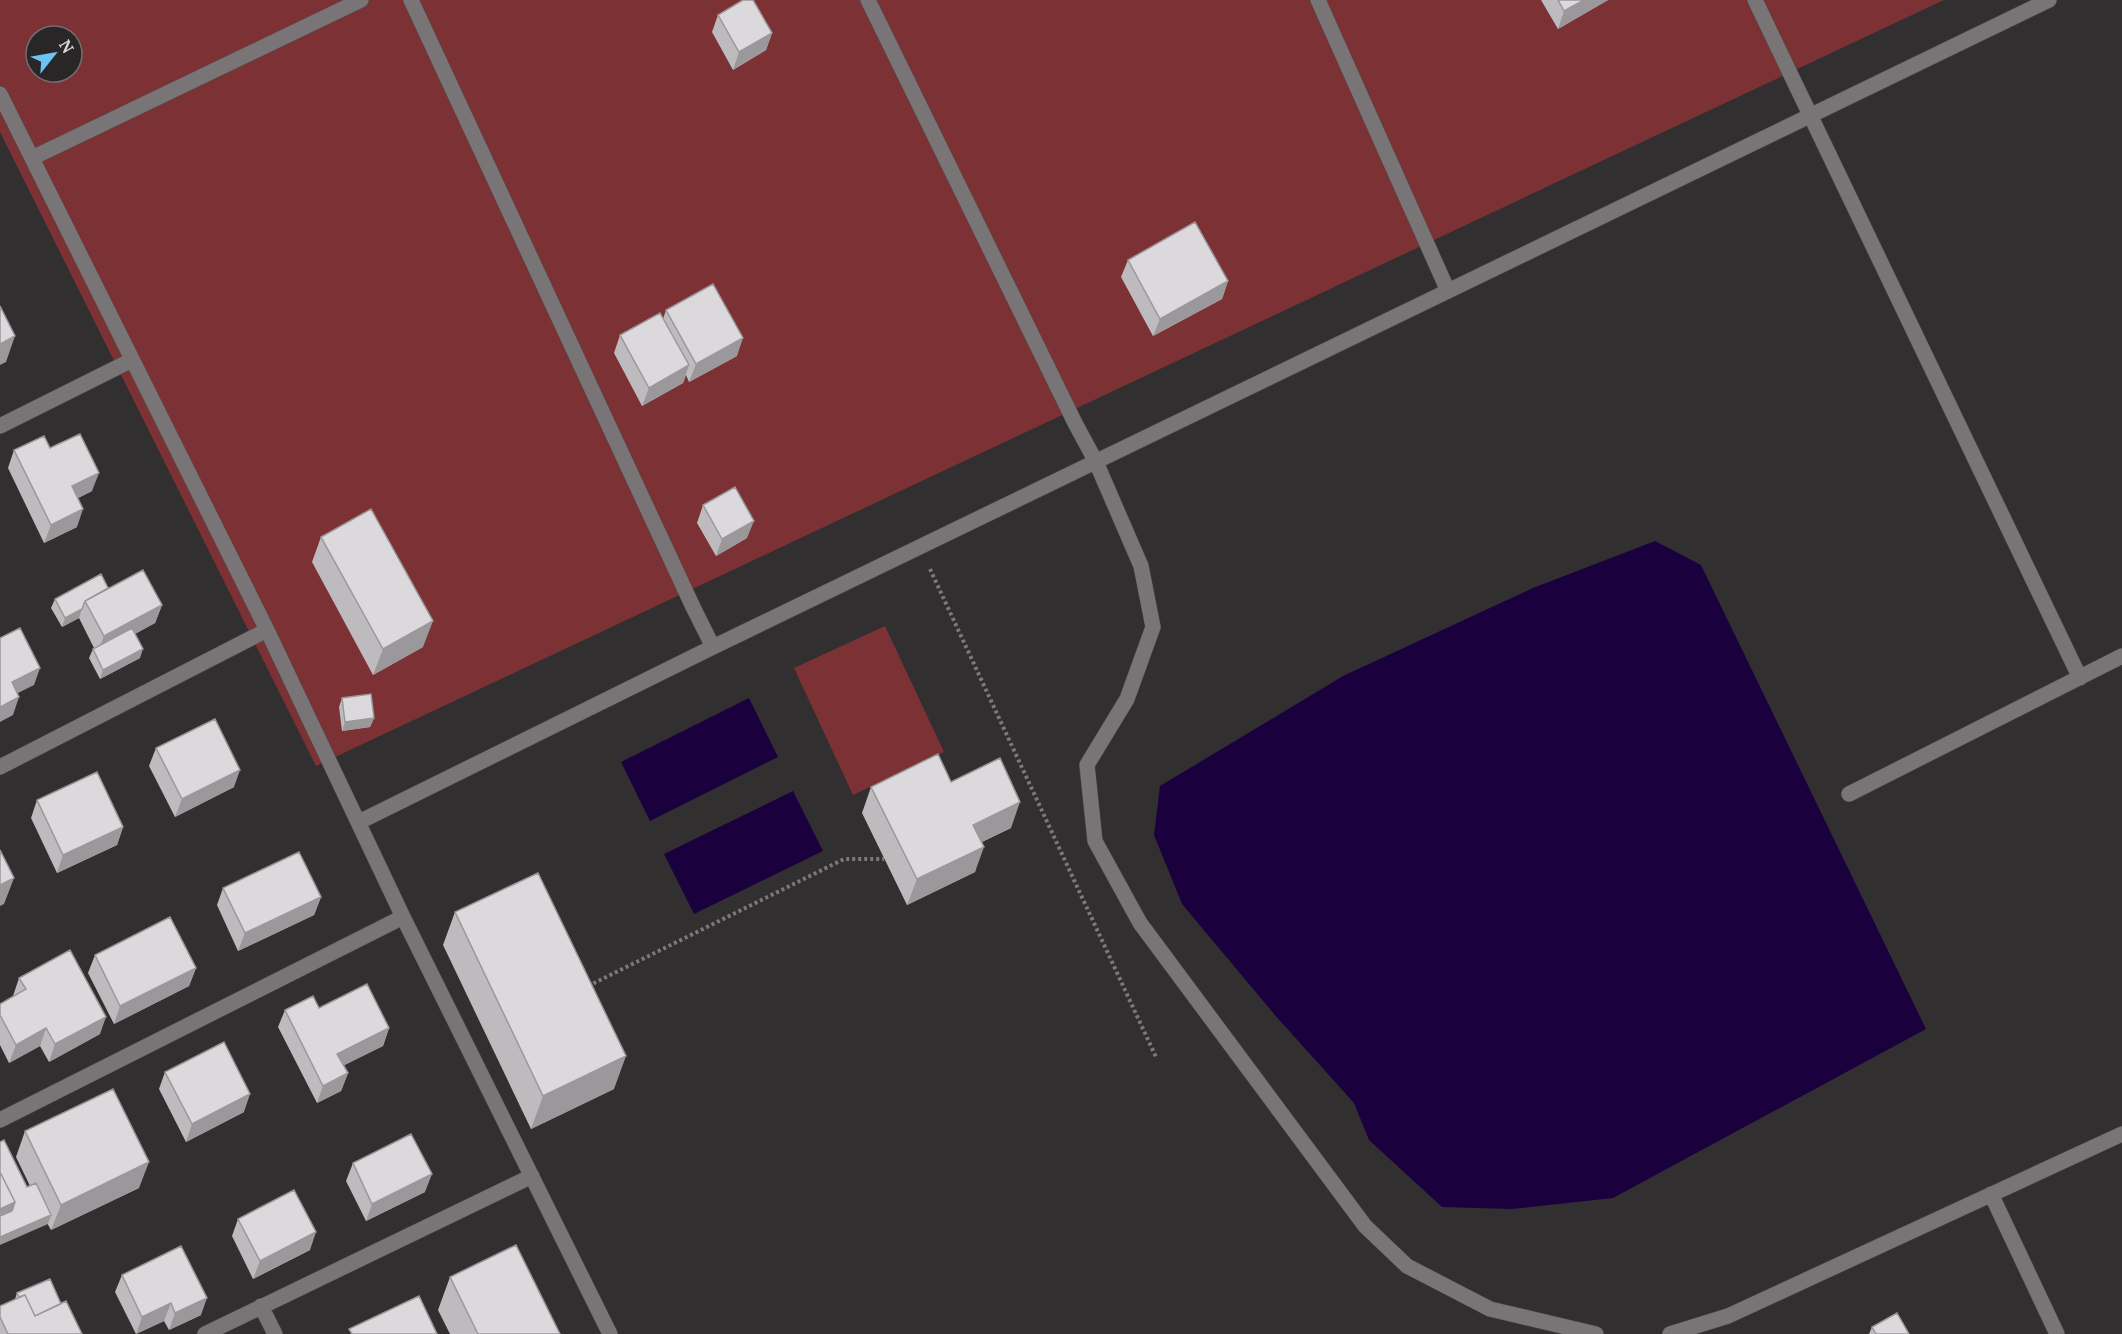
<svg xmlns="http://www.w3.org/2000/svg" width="2122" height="1334" font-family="'PT Serif',serif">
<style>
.green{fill:#7c3135;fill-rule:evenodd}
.water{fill:#1b003e}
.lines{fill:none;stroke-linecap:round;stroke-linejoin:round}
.minor-casing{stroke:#504e4f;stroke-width:16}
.path{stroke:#7b797a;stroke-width:4;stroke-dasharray:3 3;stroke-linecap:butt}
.minor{stroke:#797577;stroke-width:15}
.wall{fill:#bdbbbd}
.shaded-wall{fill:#9a989a}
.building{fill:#dcd9dc;stroke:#9a989a;stroke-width:1.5}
</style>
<rect width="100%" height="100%" fill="#322f31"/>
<!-- green -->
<path class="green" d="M0,0H1944L316,766L0,132ZM36,36H72V72H36Z
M885,626L944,752L853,795L794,668Z"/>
<!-- water -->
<path class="water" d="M1655,541L1701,565L1926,1029L1613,1198L1512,1209L1442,1207L1369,1140L1354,1103L1274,1014L1182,904L1154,835L1160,786L1343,676L1533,588Z
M749,698L778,757L650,821L621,762Z
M793,791L823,851L694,914L664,854Z"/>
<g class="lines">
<defs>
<path id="minor" d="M411,0L693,607L713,647
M868,0L1075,423L1096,462L1141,566L1153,627L1127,699L1087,765L1095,841L1140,923L1365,1226L1407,1266L1490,1309L1596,1334
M1318,0L1448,291
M1755,0L2080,678
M0,94L267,630L403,917L610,1334
M32,158L361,0
M0,426L132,360
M0,767L267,630
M1849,794L2122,656
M359,822L713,647L2049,0
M0,1120L403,917
M1991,1194L2057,1334
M261,1306L275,1334
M205,1334L532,1176
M1670,1334L1728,1316L2122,1134"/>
</defs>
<!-- minor casing -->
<use href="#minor" class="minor-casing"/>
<!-- path -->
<path class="path" d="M930,569L1156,1057
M588,986L844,859H884"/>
<!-- minor -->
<use href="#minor" class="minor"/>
</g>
<!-- wall -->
<path class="wall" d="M1541,0H1608L1558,29Z
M718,15L772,33L766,50L733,70L712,32Z
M1128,260L1228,281L1222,299L1153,336L1121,277Z
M666,310L737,356L689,382L686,375L683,383L642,406L614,353L620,335L663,319Z
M14,450L92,491L78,498L77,527L44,543L8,468Z
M703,505L747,538L716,556L697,523Z
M321,537L423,647L373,675L312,562Z
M108,588L162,605L155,623L135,634L140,658L100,679L89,658L93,649L94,648L79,618L62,627L51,608L55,599Z
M342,698L374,718L370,727L342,731L339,707Z
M156,748L234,787L175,817L149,766Z
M951,782L1011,828L982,842L975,872L907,905L862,813L871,787Z
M37,800L123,827L117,845L57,873L31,818Z
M223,888L321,897L314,915L238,951L217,905Z
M455,912L614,1089L531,1129L443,945Z
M95,955L196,968L189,986L114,1024L88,973Z
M19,978L100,1034L49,1062L40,1046L9,1063L0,1045V1004L13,996Z
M319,1008L389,1028L383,1046L343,1065L348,1073L341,1091L317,1103L278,1027L285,1010Z
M165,1072L244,1112L186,1142L159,1089Z
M25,1131L139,1188L51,1230L27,1187L30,1186L16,1157Z
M353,1163L425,1192L366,1221L346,1181Z
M238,1219L310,1250L253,1279L232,1236Z
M122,1275L201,1315L169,1330L164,1321L136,1334L115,1292Z
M450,1277L560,1334H450L438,1310Z
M17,1293L61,1304L82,1334H0V1306L15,1299Z
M1872,1327L1909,1334H1869Z"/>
<!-- shaded-wall -->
<path class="shaded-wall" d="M1584,0H1608L1558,29L1564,11Z
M772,33L766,50L733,70L739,52Z
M1228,281L1222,299L1153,336L1160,319Z
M15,336L6,362L0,365V344Z
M743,338L737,356L689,382L696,364Z
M689,365L683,383L642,406L649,388Z
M99,473L92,491L66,504L72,486Z
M83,509L77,527L44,543L51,525Z
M754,521L747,538L716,556L722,539Z
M162,605L155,623L97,654L104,636Z
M82,609L79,618L62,627L65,618Z
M433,621L423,647L373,675L383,649Z
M143,649L140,658L100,679L103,670Z
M40,668L34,685L6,699L12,682Z
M19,697L13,715L0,722V707Z
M374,718L370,727L342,731L345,722Z
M240,770L234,787L175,817L182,799Z
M1020,802L1011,828L964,850L973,825Z
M123,827L117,845L57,873L63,855Z
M984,847L975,872L907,905L917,879Z
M14,878L4,904L0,906V885Z
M321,897L314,915L238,951L245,933Z
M196,968L189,986L114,1024L120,1006Z
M106,1017L100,1034L49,1062L55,1044Z
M46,1028L40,1046L9,1063L16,1045Z
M389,1028L383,1046L331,1072L337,1054Z
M626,1056L614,1089L531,1129L543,1096Z
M348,1073L341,1091L317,1103L323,1086Z
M250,1094L244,1112L186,1142L192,1124Z
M149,1162L139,1188L51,1230L61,1205Z
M432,1174L425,1192L366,1221L372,1204Z
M15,1202L8,1220L0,1224V1209Z
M51,1215L48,1224L0,1245V1237Z
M316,1232L310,1250L253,1279L260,1261Z
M207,1298L201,1315L169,1330L175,1313Z
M171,1303L164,1321L136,1334L142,1317Z"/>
<!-- building -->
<path class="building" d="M743,0H753L772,33L739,52L718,15Z
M1558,0H1584L1564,11Z
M1195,222L1228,281L1160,319L1128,260Z
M713,284L743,338L696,364L666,310Z
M0,306L15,336L0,344Z
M660,313L689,365L649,388L620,335Z
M80,434L99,473L72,486L83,509L51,525L14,450L44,436L50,448Z
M735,487L754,521L722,539L703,505Z
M371,509L433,621L383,649L321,537Z
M143,570L162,605L104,636L85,601Z
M101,574L108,588L85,601L82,609L65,618L55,599Z
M20,628L40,668L12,682L19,697L0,707V638Z
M132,628L143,649L103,670L93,649Z
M371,694L374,718L345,722L342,698Z
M215,719L240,770L182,799L156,748Z
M938,754L951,782L1000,758L1020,802L973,825L984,847L917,879L871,787Z
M97,772L123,827L63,855L37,800Z
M0,850L14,878L0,885Z
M299,852L321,897L245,933L223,888Z
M538,873L626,1056L543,1096L455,912Z
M170,917L196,968L120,1006L95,955Z
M70,950L106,1017L55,1044L46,1028L16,1045L0,1015V1004L26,989L19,978Z
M367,984L389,1028L337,1054L348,1073L323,1086L285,1010L313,996L319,1008Z
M224,1042L250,1094L192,1124L165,1072Z
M113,1089L149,1162L61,1205L25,1131Z
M411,1134L432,1174L372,1204L353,1163Z
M4,1140L27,1187L36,1183L51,1215L0,1237V1216L12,1211L15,1202L0,1172V1142Z
M0,1172L15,1202L0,1209Z
M294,1190L316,1232L260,1261L238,1219Z
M516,1245L560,1334H478L450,1277Z
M181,1246L207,1298L175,1313L171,1303L142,1317L122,1275Z
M50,1279L61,1304L35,1316L25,1295L19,1297L17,1293Z
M25,1295L35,1316L66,1301L82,1334H8L0,1317V1306Z
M419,1296L437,1334H352L349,1329Z
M1897,1313L1909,1334H1876L1872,1327Z"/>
<!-- north arrow -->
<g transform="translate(54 54) rotate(59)"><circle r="28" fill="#282627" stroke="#706e6f" stroke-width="1.5"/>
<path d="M0-4.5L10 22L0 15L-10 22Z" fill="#6ac3f1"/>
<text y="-9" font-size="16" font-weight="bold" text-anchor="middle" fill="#dcdadb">N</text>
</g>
</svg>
